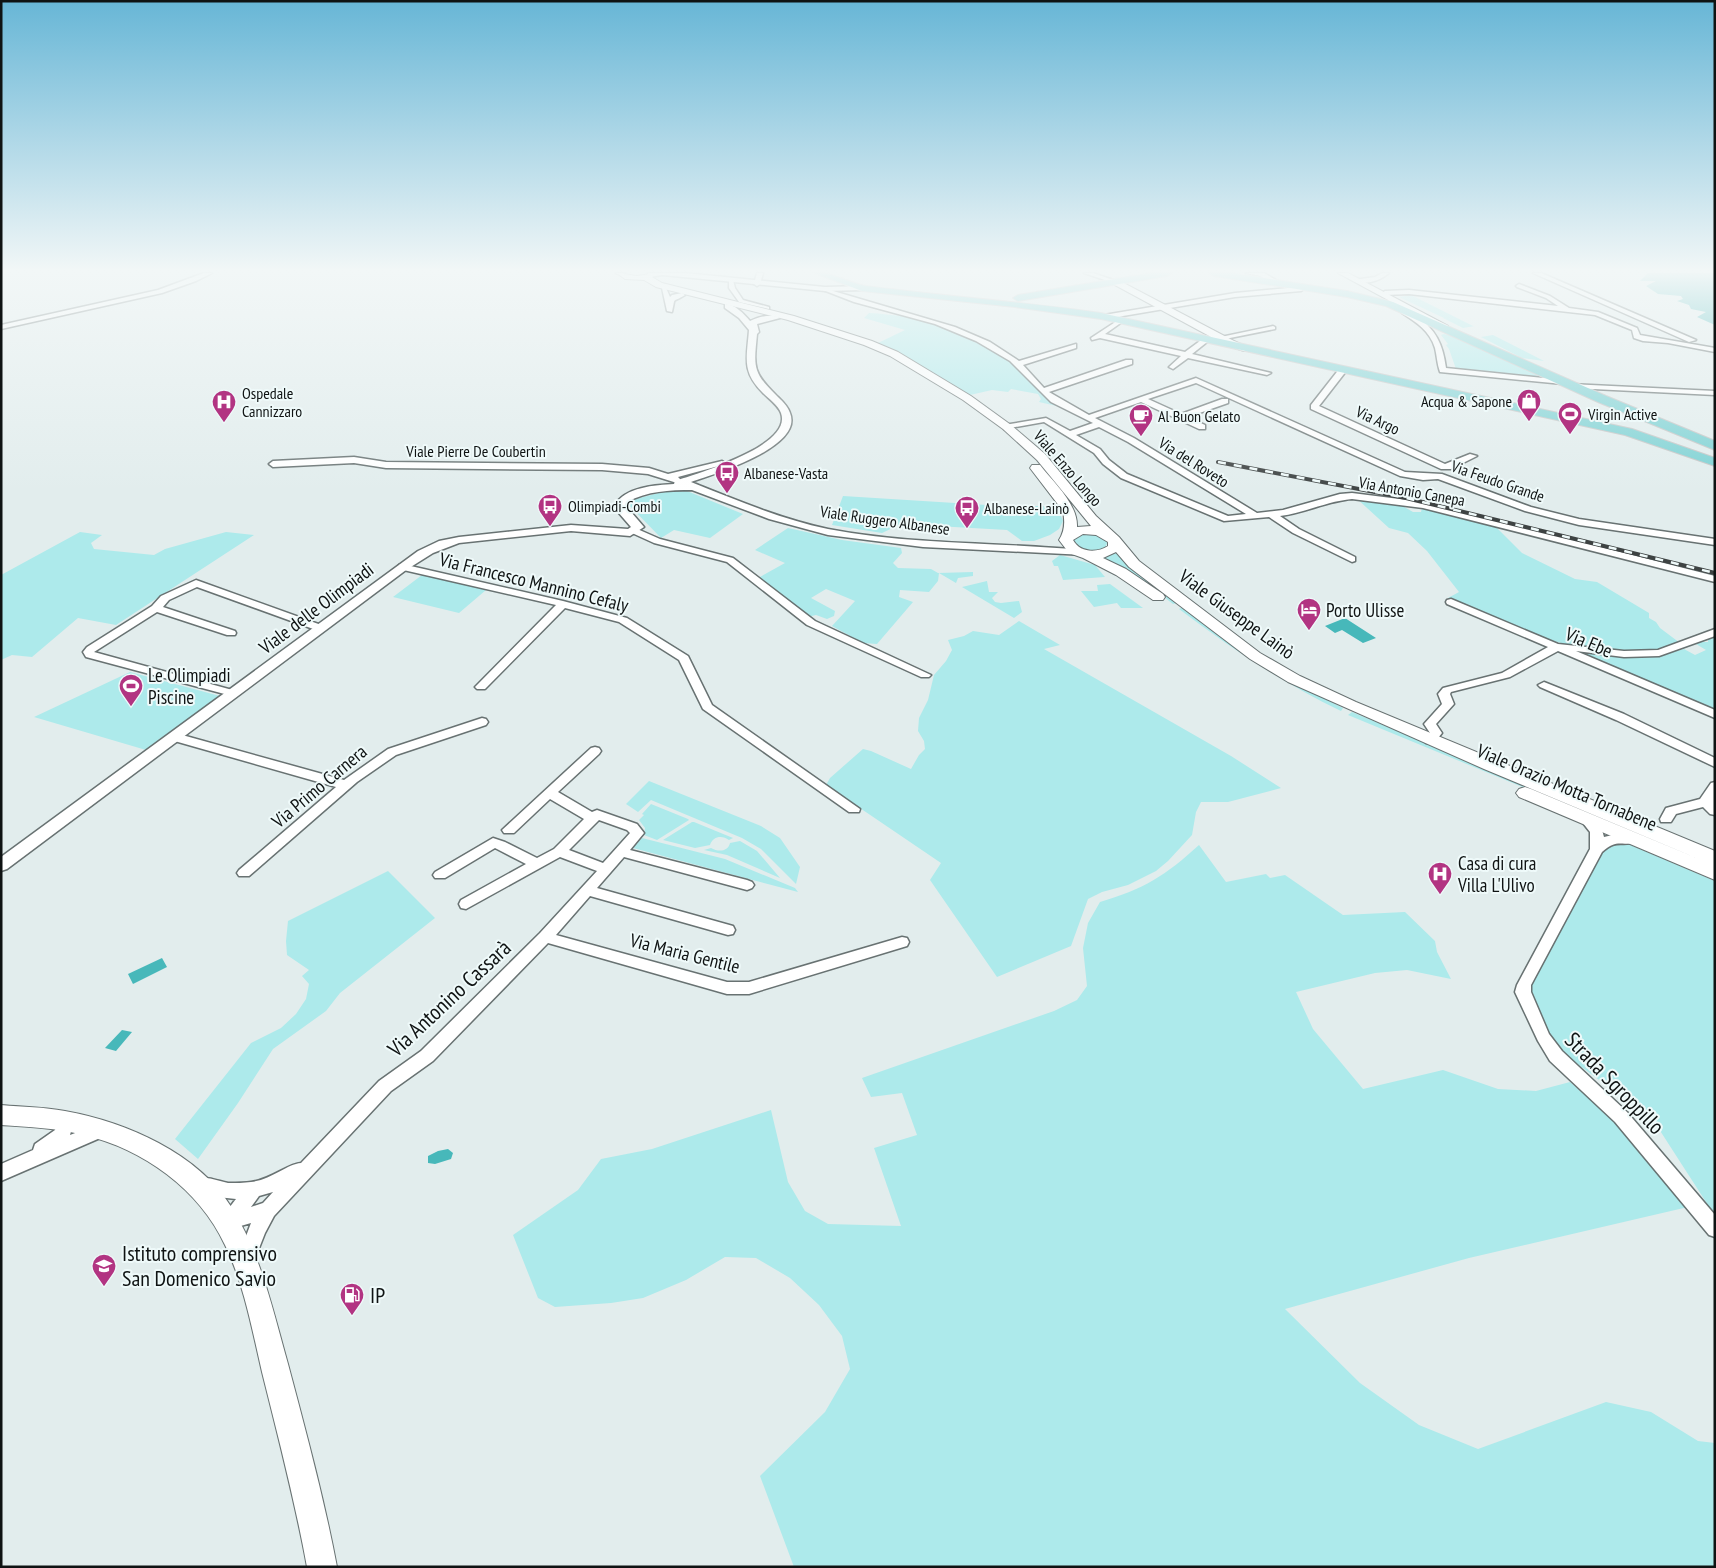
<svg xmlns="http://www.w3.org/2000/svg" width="1716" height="1568" font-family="'PT Sans Narrow',sans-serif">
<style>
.green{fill:#adeaeb}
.water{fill:#47b8ba}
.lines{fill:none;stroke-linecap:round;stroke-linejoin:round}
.minor-casing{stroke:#687272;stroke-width:3}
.tertiary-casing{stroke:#687272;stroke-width:3}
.secondary-casing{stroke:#687272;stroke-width:2}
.primary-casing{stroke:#c5c6c6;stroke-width:2}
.minor{fill:#fff;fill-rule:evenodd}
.tertiary{fill:#fff;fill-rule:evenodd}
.secondary{fill:#fff;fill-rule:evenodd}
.primary{fill:#7cd1d3;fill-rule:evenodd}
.rail-casing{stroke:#3e4343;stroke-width:4}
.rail{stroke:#effafa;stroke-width:2.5;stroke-dasharray:8;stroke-linecap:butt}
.labels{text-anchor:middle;stroke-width:4;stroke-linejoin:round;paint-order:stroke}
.far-poi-label{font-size:16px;fill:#0f1313;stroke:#effafa;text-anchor:start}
.far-street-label{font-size:16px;fill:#0f1313;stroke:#effafa}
.street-label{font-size:19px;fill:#0f1313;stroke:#effafa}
.poi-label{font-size:19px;fill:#0f1313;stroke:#effafa;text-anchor:start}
.near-street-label{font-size:22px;fill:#0f1313;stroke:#effafa}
.near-poi-label{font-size:22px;fill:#0f1313;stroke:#effafa;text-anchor:start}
</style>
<rect width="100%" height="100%" fill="#e2eded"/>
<!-- green -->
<path class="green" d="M1411,295L1473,326H1475L1463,328L1443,318H1444L1399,297Z
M869,313C917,316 946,324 988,348C995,352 1006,356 1011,362C1021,373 1041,395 1061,407L1039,402L1041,399L1038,394L1011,389L1008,392L992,390L970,395L902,354L878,343L905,330L864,318Z
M1444,334L1452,336L1548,378L1456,369L1449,349L1446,345L1448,344L1441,335Z
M1493,335L1544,361L1522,358L1481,337Z
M670,490L687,491L743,514L710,538L674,530L661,538L628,504L632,500Z
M843,496L1003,506H1057L1063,521L1059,529L1050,535L1034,541H1022L1007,530L901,524L882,533L832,525Z
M1355,497L1399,504L1413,512H1421L1422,508L1493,524L1522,553L1575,579L1597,582L1649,613V618L1656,622L1660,628L1680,643C1649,655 1613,655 1581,645L1577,647L1546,639L1448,598L1459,592L1427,551L1408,533L1389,528Z
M788,528L842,540L901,548L902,553L893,563L898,568L931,569L938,573L973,572V576L958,578L956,583L939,573L938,581L929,592L900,590L899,597L913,602L877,644L863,643L832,626L855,601L826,589L811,598L835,611L834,616L827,619L816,615L807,617L758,578L785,563L755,550Z
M80,532L102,535L91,543L94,549L154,555L165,549L226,532L254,535L116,625L78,618L32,657L12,655L1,660V575Z
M1093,533L1108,541L1105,548C1092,552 1081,552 1072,540L1079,534Z
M1117,553L1124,562L1177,603L1173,604L1147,584L1101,557Z
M1060,555L1095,565L1105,577L1063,580L1058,566H1054L1052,561Z
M422,575L486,590L459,613L393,597Z
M987,581L989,592H998L992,598L995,602L1001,603L1019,601L1022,612L1014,618L962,587Z
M1110,584L1143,608H1121L1117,603L1094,607L1081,591H1098L1097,585Z
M1183,607L1301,687L1343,708L1341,711C1280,681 1232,649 1179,609Z
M1019,621L1060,645L1044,649L1231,756L1281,788L1228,802H1201L1196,812L1192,835L1168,861L1156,871L1128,885L1102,892L1088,899L1071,946L997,977L930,880L941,863L826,785L830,778L863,749L871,751L911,769L919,755L925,749L924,741L918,731L919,718L928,700L934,675L946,661L952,650L948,640L964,636L973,631L999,635Z
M1715,635V711L1571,650C1608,656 1647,661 1684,649L1695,655L1706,650L1696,644L1701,642H1708V639Z
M130,672L220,696L164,737H162L146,750L34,717Z
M1352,712L1563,800L1561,803L1348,715Z
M649,781L761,826L780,838L800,867L796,884L761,849L742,838L651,800L638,812L626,804Z
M651,804L688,819L689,820L657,840L644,835L645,828L639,820L644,815L642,814Z
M692,822H694L733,838L729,840C722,835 713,836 710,845L695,848L663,840Z
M642,838L725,859L795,888L798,892L633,848Z
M740,841L757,851L780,878L727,855L704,850L711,848C718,852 728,852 730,843Z
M1621,841L1715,881V1216L1648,1112L1633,1099L1621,1096L1561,1052L1551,1039L1529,987L1602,851L1608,845Z
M1199,845L1226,882L1266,874L1270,878L1285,875L1343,915L1405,912L1435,941L1437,952L1451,979L1407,970L1375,973L1296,992L1313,1029L1363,1089L1443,1070L1498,1089L1536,1091L1570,1082L1624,1129L1688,1207L1469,1258L1285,1309L1360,1383L1419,1425L1478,1449L1606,1402L1651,1412L1698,1441L1715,1443V1567H794L760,1476L825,1412L850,1369L842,1336L819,1305L790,1278L756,1258L725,1257L686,1280L643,1298L611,1303L555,1307L538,1298L513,1235L578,1190L601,1159L652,1149L771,1110L788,1182L805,1211L828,1224L901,1226L874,1148L917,1135L902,1093L871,1097L862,1078L1054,1011L1077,1000L1087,986L1083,948L1088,923L1100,902C1144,889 1165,876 1199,845Z
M388,871L435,918L340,993L326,1011L273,1049L238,1103L198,1159L175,1139L251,1043L281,1028L296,1014L306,999L309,984L302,976L309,970L287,955L286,941L288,921Z"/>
<!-- water -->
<path class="water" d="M1646,273H1715V325L1697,317L1706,312L1691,309L1689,305L1677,301L1683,299L1681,296L1658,294L1646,286L1656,281H1640L1648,273Z
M1345,618L1376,638L1363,643L1342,630L1335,633L1325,626Z
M162,958L167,967L133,984L128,974Z
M122,1030L132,1032L116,1051L105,1048Z
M448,1149L453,1153L451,1159L435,1164L428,1163V1156L438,1151Z"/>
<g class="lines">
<defs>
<path id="minor" d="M204,273H212L196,281L162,293L1,329V325L158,290Z
M757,273H763L760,284L757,286L754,284Z
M1084,273H1093L1119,282L1114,283Z
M1246,273H1264L1279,282L1274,283L1260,276Z
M1382,273H1389C1380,281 1364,286 1353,280L1375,277Z
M1533,273H1541L1696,340L1689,342Z
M729,280H733L735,288L743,300L769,307V309L739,302L729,288Z
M1519,284L1550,296L1569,308L1598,312L1637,328L1640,335L1715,348V352L1668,343L1643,341L1634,338L1632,330L1595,315L1409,294L1385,295L1382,293L1385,291L1409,290L1558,306L1546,298L1517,287L1516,286Z
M1301,285L1304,289L1301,291L1235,297L1111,318H1101L1098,316L1235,293L1298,287Z
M662,288H666L670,297L672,295L682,293L685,295C671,304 676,295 672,312L667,311Z
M823,288L955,327L990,342L1019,361L1076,344V348L1023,365L1044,388L1126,360H1132V364L1049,392L1089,415L1196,378L1405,472L1442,474L1531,507L1579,519L1715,539V545L1579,525L1525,511L1438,479L1423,480L1400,476L1196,383L1148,399L1181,414L1222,399H1228V403L1188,417L1205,425V429H1199L1141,402L1095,418L1134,438L1257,513L1283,510L1340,494L1352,493L1423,502L1715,576V582L1423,508L1352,499C1328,501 1304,513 1280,516L1299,529L1355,557V561L1352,562L1293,533L1269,517L1224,521L1121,478L1103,464L1094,453L1044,422L1004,429V425L1046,418L1070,431L1093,423L1051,402L1010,361L976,341L935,324L854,302L823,290ZM1099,427L1128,442L1246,514L1228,516L1127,474L1109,460L1100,449L1076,435Z
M1402,311C1407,310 1411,313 1416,316C1436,329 1443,345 1446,368L1563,380L1567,382L1563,384L1440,372C1437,364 1437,356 1435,348C1430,331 1416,322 1402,313Z
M1120,319L1122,320V322L1105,334L1185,352L1204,338L1208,340L1207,342L1192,354L1271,373L1267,375L1188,358L1173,369L1169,367L1181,356L1100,338L1092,340L1091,338Z
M1273,326L1275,327V329L1220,340L1216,338Z
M1340,368L1347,370L1319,406L1445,464L1470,454L1477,456L1451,469H1441L1311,409V405Z
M1570,384L1715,391V395L1573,388L1569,386Z
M354,457L386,462L602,464L649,468L668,474L722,461L726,464L678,477L681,480L677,483L648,474L602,470L386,468L354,463L273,467L269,464L273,461Z
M635,528L660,539L733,558L815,621L931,675L929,677H921L807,625L727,562L654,543L632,533L630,531Z
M402,564L563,601L627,618L688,656L712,705L860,809L859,812H849L703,709L679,660L619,622L565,608L485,689H477L475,687L477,685L556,605L399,569V565Z
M196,580L324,626L325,628L324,630H316L197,587L169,600L163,607L235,631L236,633L235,635H227L157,612L94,652L236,691L238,693L232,696L86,657L83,652L87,647L152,606L161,596Z
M1451,599L1558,644L1624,651L1658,650L1715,629V636L1659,656L1624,657L1576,651L1715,710V718L1558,651L1510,677L1451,692L1450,694L1454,704L1436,724L1442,733L1434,743H1426L1424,740L1430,733L1424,724L1442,704L1438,694L1443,688L1502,673L1548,647L1447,604L1446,602L1447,600Z
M1544,682L1624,714L1715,758V767L1616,720L1540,687L1538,685Z
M482,718L486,719L488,722L486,725L396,755L357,782L249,876H239L237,873L239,870L336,787L171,740L169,737L175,733L344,780L388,749Z
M595,747L599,748L601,751L599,754L558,792L592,812L597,810L637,824L644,833L630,850L747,880L752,882L754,885L752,888L747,890L624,857L597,888L733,926L735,930L733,934L728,935L590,896L556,935L727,982H749L902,937L907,938L909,942L907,946L749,994H727L548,943L433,1061L391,1091L274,1216L265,1233L252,1266L246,1269L240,1266L237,1260L251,1223L227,1230L221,1228L218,1222L236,1199L217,1197L198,1191L195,1185L198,1179C208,1176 218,1181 228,1183C236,1183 244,1183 251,1182C271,1180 287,1164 301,1163L379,1081L421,1051L540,933L597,871L560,857L466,909L461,908L459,904L461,900L526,864L495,848L445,878H435L433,875L435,872L493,838L505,842L537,858L554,849L584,819L550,799L514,833H504L502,830L591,748ZM599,820L627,830L630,833L603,863L569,850ZM273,1192L263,1203L251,1207L259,1196Z
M1715,782V815L1710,814L1703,807L1676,814L1671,822H1661L1660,819L1666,808L1700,799L1711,783Z
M1585,814C1595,816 1602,827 1604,837L1621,833L1636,836L1638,839L1636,842C1620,847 1618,838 1602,852L1531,985V992L1549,1034L1562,1051L1627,1112L1715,1215V1237L1709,1235L1615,1122L1550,1061L1538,1041L1515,992L1517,985L1590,849V832L1579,818Z
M66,1114L72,1116L74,1121L70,1135L101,1123L107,1125L109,1130L107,1135L1,1181V1164L33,1150L35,1144L55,1130L60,1116Z"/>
<path id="tertiary" d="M616,273H625L621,275Z
M648,273H685L825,287L862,286L866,288L862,290L825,291L663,275L648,277Z
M725,304C735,304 744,314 750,321C759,317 772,313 780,318L757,324L759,332L757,334C754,366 752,372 776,395C781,400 788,406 790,413C804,447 714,474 691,482C736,500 781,519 828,529C911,545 997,542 1081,550L1087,553L1085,555L923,547L828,535L769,519L692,490C669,490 648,491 627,502L625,505L644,527L630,536L571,531L459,543L433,553L406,570L7,869L1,871V857L418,551L439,541L459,537L571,525L628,529L631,527L618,512L615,505C625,487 655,485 674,484L675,481C698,473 793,446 781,413C778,405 769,399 763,393C741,371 747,358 749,330L739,318L725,308Z"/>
<path id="secondary" d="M617,273L637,276L657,273L652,277L662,283L794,316L872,341L898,352L971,396L1011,425L1045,454L1096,516L1119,537L1139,561L1260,653L1300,676L1356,702L1715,851V865L1708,863L1715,865V880L1519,797L1516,793L1519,789L1525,787L1531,789L1706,862L1484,769L1288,682L1250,659L1129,567L1116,552L1103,558L1126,569L1163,594L1165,597L1163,600H1153L1116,575L1083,558L1069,553L1059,540C1065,531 1065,522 1063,511L1030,468L1032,465H1040C1054,483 1078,504 1077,527L1091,526L1037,460L1003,429L963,400L890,356L864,345L788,320L656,287L644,280L625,279ZM1083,534L1096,535L1108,542V546C1097,553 1080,553 1073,540Z
M1338,273H1348L1448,326L1446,328H1440Z
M1116,279L1234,341L1249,348L1244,351L1226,345L1113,284V280Z
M1,1105C23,1107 44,1107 65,1111C126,1122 198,1153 232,1208C261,1255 273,1311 288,1364C306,1432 324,1498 337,1567H307C295,1501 278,1436 262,1372C252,1329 244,1284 225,1245C199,1189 143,1149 84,1135C57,1128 29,1127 1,1125Z"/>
<path id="primary" d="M815,273C834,272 848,283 866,286C944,296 1023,302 1101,313L1632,429L1715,458V466L1625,435L1101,319L1015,307L862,291Z
M1151,273H1172L1167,276L1018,301L1013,298L1018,295Z
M1209,273H1231L1347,291L1393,302L1606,396L1715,441V450L1598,402L1386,306L1347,297L1214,276Z"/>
</defs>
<!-- minor casing -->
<use href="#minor" class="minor-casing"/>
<!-- tertiary casing -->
<use href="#tertiary" class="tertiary-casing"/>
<!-- secondary casing -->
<use href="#secondary" class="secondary-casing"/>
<!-- primary casing -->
<use href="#primary" class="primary-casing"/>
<!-- minor -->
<use href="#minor" class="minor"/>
<!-- tertiary -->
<use href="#tertiary" class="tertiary"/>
<!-- secondary -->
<use href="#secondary" class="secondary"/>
<!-- primary -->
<use href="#primary" class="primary"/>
<defs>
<path id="rail" d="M1218,462L1406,498L1715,573"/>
</defs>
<!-- rail casing -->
<use href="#rail" class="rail-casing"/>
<!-- rail -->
<use href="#rail" class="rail"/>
</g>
<!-- sky -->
<linearGradient id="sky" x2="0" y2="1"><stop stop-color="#67b6d6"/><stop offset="0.55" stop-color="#f2f7f7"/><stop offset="1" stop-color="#f2f7f7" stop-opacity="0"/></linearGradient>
<rect width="1716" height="492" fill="url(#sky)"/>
<!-- icons -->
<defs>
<symbol id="shop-pin" viewBox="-11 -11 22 30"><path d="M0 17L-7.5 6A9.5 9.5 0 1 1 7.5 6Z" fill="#b23482" stroke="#effafa"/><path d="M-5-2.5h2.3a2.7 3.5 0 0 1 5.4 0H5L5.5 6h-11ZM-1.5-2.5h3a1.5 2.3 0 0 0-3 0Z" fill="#fff"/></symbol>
<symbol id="hospital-pin" viewBox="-11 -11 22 30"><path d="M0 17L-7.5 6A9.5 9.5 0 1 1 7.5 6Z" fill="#b23482" stroke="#effafa"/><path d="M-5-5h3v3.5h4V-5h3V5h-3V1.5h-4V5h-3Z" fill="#fff"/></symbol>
<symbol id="stadium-pin" viewBox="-11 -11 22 30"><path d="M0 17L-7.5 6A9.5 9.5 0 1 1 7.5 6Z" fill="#b23482" stroke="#effafa"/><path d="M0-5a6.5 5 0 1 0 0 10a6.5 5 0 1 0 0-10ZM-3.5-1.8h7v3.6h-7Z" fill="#fff"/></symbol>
<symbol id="cafe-pin" viewBox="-11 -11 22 30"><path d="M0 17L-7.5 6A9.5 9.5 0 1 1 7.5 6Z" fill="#b23482" stroke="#effafa"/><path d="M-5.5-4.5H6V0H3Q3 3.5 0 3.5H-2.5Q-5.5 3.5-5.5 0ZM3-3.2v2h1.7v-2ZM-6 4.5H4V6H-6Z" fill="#fff"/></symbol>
<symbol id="bus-pin" viewBox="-11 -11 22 30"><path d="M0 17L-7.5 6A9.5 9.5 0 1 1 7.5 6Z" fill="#b23482" stroke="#effafa"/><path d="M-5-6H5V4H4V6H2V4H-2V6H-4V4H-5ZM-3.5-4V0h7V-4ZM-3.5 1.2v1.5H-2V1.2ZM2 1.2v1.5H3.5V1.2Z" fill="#fff"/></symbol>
<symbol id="hotel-pin" viewBox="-11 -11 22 30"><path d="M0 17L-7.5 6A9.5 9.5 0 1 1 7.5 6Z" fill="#b23482" stroke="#effafa"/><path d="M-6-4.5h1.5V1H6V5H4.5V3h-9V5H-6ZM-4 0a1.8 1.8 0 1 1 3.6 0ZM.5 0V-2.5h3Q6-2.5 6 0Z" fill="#fff"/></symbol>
<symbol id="school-pin" viewBox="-11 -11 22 30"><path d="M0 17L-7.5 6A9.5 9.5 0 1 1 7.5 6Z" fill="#b23482" stroke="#effafa"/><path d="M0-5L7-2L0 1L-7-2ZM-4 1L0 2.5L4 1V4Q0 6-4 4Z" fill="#fff"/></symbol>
<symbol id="fuel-pin" viewBox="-11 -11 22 30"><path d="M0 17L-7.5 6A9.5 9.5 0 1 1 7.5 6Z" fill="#b23482" stroke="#effafa"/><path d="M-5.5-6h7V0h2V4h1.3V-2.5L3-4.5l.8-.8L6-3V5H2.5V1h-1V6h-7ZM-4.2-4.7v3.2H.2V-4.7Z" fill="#fff"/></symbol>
</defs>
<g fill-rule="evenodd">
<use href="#shop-pin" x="1515" y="387" width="28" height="38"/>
<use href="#hospital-pin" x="210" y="388" width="28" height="38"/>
<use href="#stadium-pin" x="1556" y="400" width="28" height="38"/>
<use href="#cafe-pin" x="1127" y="402" width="28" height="38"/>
<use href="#bus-pin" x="713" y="459" width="28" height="38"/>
<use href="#bus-pin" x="536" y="492" width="28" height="38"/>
<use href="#bus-pin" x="953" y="494" width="28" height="38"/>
<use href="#hotel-pin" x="1295" y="596" width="28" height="38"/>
<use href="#stadium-pin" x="117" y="672" width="28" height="38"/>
<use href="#hospital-pin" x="1426" y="860" width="28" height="38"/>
<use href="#school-pin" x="90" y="1252" width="28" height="38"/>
<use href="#fuel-pin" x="338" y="1281" width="28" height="38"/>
</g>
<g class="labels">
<!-- far-poi labels -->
<g class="far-poi-label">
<text x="242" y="399">Ospedale<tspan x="242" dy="18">Cannizzaro</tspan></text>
<text x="1512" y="407" text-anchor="end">Acqua &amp; Sapone</text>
<text x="1588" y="420">Virgin Active</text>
<text x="1158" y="422">Al Buon Gelato</text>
<text x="744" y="479">Albanese-Vasta</text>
<text x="568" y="512">Olimpiadi-Combi</text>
<text x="984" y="514">Albanese-Lainò</text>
</g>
<!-- far-street labels -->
<g class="far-street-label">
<text transform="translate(1378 420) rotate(25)" y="6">Via Argo</text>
<text x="476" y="457">Viale Pierre De Coubertin</text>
<text transform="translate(1194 462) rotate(32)" y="6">Via del Roveto</text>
<text transform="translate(1068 468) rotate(49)" y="6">Viale Enzo Longo</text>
<text transform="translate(1498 481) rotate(19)" y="6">Via Feudo Grande</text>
<text transform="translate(1412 491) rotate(10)" y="6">Via Antonio Canepa</text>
<text transform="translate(885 520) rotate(8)" y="6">Viale Ruggero Albanese</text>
</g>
<!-- street labels -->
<g class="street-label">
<text transform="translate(534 582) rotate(14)" y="7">Via Francesco Mannino Cefaly</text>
<text transform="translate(316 608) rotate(-37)" y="7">Viale delle Olimpiadi</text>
<text transform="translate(1237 614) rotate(36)" y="7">Viale Giuseppe Lainò</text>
<text transform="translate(1589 642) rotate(23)" y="7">Via Ebe</text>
<text transform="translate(319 786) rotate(-40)" y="7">Via Primo Carnera</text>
<text transform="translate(1567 787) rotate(23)" y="7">Viale Orazio Motta Tornabene</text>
<text transform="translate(685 953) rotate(14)" y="7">Via Maria Gentile</text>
</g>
<!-- poi labels -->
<g class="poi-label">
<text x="1326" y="617">Porto Ulisse</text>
<text x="148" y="682">Le Olimpiadi<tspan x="148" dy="22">Piscine</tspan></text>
<text x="1458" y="870">Casa di cura<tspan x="1458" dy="22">Villa L'Ulivo</tspan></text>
</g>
<!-- near-street labels -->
<g class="near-street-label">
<text transform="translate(449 998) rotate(-43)" y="8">Via Antonino Cassarà</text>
<text transform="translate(1615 1083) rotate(46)" y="8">Strada Sgroppillo</text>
</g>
<!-- near-poi labels -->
<g class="near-poi-label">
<text x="122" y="1261">Istituto comprensivo<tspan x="122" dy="25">San Domenico Savio</tspan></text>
<text x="370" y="1303">IP</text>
</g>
</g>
<!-- border -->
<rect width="1716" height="1568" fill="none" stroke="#0f1313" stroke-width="5"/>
</svg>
